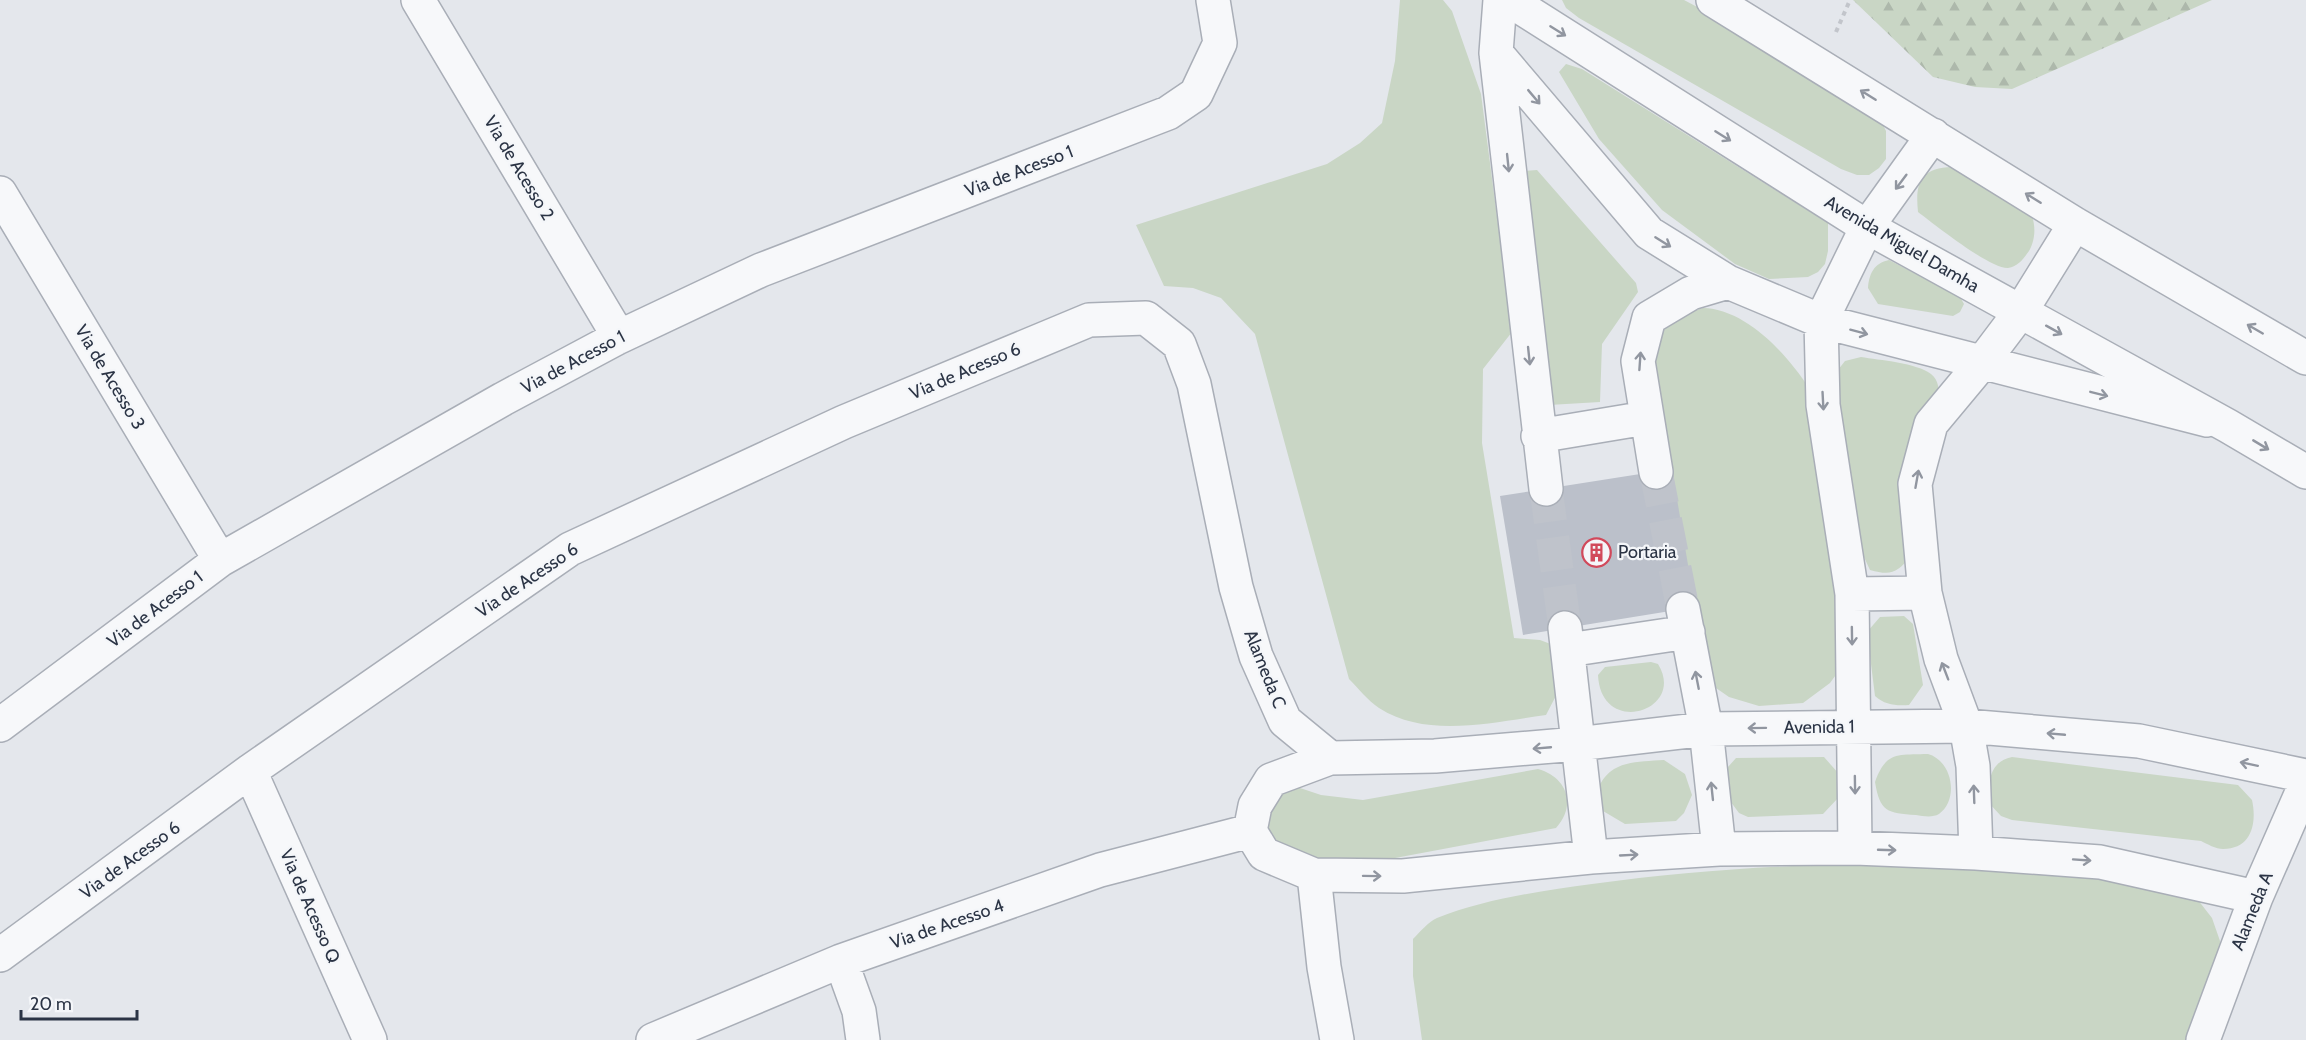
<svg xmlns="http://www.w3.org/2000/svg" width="2306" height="1040" font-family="Cabin,sans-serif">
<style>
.forest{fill:url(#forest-firs)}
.green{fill:#c9d6c5}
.building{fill:#bbc0ca}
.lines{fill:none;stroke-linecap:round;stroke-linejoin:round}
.minor-tunnel{stroke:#bfc3cb;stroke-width:33;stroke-dasharray:33 16;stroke-linecap:butt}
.minor-casing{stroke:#a9aeb7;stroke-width:36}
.tertiary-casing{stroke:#a9aeb7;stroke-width:36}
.path{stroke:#c2c5cb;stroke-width:4;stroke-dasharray:4.5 4.5;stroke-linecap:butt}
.minor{stroke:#f7f8fa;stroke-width:33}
.tertiary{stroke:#f7f8fa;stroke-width:33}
.oneway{stroke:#9196a0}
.labels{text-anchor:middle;stroke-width:4.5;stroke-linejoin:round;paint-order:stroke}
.street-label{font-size:18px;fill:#2b3445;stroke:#f4f6f9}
.poi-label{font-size:18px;fill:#2b3445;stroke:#f4f6f9;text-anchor:start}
</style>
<defs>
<pattern id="forest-firs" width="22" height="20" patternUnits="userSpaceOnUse" patternTransform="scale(1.5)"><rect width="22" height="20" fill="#c9d6c5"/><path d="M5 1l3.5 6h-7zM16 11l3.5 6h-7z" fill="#adb8ab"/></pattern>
</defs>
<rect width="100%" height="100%" fill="#e4e7ec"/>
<!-- forest -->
<path class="forest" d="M1853,0H2212L2012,89L1975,87L1933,77Z"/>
<!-- green -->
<path class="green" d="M1400,0H1443L1452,11L1481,94L1512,332L1483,369L1482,443L1514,638L1540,640L1561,648L1560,688L1546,715C1493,722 1427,739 1379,708C1368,701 1358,688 1349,679L1255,334L1221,298L1193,288L1164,286L1136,225L1327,164L1360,143L1382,123L1395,61Z
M1562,0H1684L1852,89L1879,117L1886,131V159L1879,168L1869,175H1857L1841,169L1579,18L1566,8Z
M1566,64L1582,69L1828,223V251L1825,264L1818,272L1808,277L1769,279L1735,264L1662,210L1599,139L1559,72Z
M1952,167L2030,211C2036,224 2036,239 2029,251C2023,259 2019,266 2008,268C1990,269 1934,224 1918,212C1915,183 1920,168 1952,167Z
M1537,170L1636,283L1638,292L1602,344L1600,402L1549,405L1523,171Z
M1889,260L1960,297L1964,304L1960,312L1953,316L1878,304L1868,288C1869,274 1874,263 1889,260Z
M1703,308C1746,309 1787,354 1809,388L1849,657L1830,683L1803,703L1759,706L1729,697L1703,679L1651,395L1654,338L1662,326L1681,315Z
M1861,357C1879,360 1917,363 1931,374C1939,380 1939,390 1939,400L1911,556C1897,573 1891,576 1870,570L1863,555L1834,375L1845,361Z
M1904,616L1913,624L1923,685L1909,705C1896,706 1885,705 1875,696L1867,632L1880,617Z
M1651,662L1658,664C1687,711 1601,738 1598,675L1605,667Z
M1928,754C1953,761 1959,800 1939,814C1932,818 1923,816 1916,815C1887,813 1880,812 1875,782C1886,751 1898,755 1928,754Z
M1824,757L1839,774V797L1823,814L1748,817L1739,813L1725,794L1728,767L1736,758Z
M2012,757L2238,785L2252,800C2257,823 2252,849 2223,849C2216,849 2207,844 2201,841L2012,820L2001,816L1988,802C1989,781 1989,762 2012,757Z
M1664,760L1685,774L1692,795L1684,813L1676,821L1625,824L1603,811L1598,789C1610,760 1636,762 1664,760Z
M1538,769C1567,777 1577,805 1556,828L1363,864L1286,860L1257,815L1260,808L1294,786L1321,795L1363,800Z
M1877,863L2029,867L2142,881L2198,900L2212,918L2220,941V958L2192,1040H1422L1413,976V939C1420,932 1428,922 1437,918C1485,899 1541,891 1592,884C1687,871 1781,865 1877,863Z"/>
<!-- building -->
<path class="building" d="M1672,469L1695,607L1523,635L1500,496Z"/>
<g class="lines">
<!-- minor-tunnel -->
<path class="minor-tunnel" d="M1656,472L1683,609
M1546,489L1565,628"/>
<defs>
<path id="minor" d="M418,0L619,337
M1500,0L1496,53L1546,489
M1496,53L1649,233L1728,282L1821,321L2207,420
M0,193L220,560
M1538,436L1646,418
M1656,472L1638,361L1649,318L1691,293L1728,282
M1852,594L1925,593
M1683,609L1706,729L1719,849
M1565,628L1591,857
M1568,650L1688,632
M0,725L220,560L503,399L619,337L761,270L1168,113L1196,94L1220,43L1213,0
M1330,758L1435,756L1577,744L1706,729L1966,726L2139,741L2306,776
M250,771L370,1040
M1855,848L1852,594L1823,405L1821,321L1867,227
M1976,853L1973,766L1966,726L1941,659L1925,593L1915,484L1931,424L1981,364L2021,311
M1314,875L1403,876L1591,857L1719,849L1855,848L1976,853L2100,862L2256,897
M0,955L250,771L570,549L844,422L1089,320L1146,318L1179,344L1194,384L1236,587L1256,656L1285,721L1330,758L1271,780L1255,806L1250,831L1264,854L1314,875L1324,967L1337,1040
M841,961L859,1011L863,1040
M653,1040L841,961L1100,870L1250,831
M2203,1040L2256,897L2306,783"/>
<path id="tertiary" d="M1509,0L1867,227L2228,426L2306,472
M1713,0L2075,224L2306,358
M1867,227L1933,135
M2021,311L2075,224"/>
</defs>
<!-- minor casing -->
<use href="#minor" class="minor-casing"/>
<!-- tertiary casing -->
<use href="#tertiary" class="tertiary-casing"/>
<!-- path -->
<path class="path" d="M1836,32L1850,0"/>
<!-- minor -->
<use href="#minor" class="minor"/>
<!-- tertiary -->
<use href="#tertiary" class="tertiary"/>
</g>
<!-- one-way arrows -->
<defs><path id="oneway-shaft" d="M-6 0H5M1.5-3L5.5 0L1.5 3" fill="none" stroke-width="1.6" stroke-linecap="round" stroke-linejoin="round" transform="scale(1.5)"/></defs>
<g class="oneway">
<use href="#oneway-shaft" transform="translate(1558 31) rotate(32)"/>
<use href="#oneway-shaft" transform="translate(1868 95) rotate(-148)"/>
<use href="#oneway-shaft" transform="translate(1534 97) rotate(50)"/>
<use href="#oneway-shaft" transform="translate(1723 136) rotate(32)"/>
<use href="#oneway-shaft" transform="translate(1508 163) rotate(84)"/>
<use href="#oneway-shaft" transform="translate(1901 182) rotate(127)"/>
<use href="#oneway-shaft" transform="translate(2033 198) rotate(-148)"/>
<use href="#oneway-shaft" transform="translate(1663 242) rotate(32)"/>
<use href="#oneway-shaft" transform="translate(2255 329) rotate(-150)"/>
<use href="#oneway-shaft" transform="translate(2054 330) rotate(29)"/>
<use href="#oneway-shaft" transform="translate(1859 332) rotate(15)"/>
<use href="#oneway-shaft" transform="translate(1529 356) rotate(84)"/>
<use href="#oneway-shaft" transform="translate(1640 361) rotate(-86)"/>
<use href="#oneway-shaft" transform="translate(2099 394) rotate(14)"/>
<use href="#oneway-shaft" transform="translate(1823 401) rotate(87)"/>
<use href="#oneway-shaft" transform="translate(2261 445) rotate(31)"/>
<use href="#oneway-shaft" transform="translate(1917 479) rotate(-80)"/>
<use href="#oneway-shaft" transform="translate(1852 636) rotate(89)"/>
<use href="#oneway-shaft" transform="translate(1945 671) rotate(-111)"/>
<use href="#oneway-shaft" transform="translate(1697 680) rotate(-101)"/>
<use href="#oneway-shaft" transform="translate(1757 728) rotate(179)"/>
<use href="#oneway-shaft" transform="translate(2056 734) rotate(-175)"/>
<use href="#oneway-shaft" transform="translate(1542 748) rotate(175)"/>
<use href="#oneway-shaft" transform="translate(2249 764) rotate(-168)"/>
<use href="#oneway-shaft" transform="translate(1855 785) rotate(89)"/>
<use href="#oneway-shaft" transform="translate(1712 791) rotate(-96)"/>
<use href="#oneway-shaft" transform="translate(1974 794) rotate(-92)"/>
<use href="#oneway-shaft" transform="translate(1887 850) rotate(2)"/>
<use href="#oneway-shaft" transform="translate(1629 855) rotate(-3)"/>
<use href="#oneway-shaft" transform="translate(2082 860) rotate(4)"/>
<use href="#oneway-shaft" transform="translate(1372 876) rotate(1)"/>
</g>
<!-- icons -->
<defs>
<symbol id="building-ring" viewBox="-11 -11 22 22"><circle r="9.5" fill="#f4f6f9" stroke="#d1495b" stroke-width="1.5"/><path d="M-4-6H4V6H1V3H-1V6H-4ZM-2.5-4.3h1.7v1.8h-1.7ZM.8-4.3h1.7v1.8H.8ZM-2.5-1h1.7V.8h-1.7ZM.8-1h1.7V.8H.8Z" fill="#d1495b"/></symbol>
</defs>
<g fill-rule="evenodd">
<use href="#building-ring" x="1580" y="536" width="33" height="33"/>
</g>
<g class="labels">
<!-- street labels -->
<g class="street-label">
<text transform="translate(519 168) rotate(59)" y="6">Via de Acesso 2</text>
<text transform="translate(1019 171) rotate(-21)" y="6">Via de Acesso 1</text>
<text transform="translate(1902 244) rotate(30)" y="6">Avenida Miguel Damha</text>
<text transform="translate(573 362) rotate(-28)" y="6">Via de Acesso 1</text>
<text transform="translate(965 371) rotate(-23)" y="6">Via de Acesso 6</text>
<text transform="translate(110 377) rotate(59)" y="6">Via de Acesso 3</text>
<text transform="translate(527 580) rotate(-34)" y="6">Via de Acesso 6</text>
<text transform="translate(155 609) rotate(-37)" y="6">Via de Acesso 1</text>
<text transform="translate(1265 669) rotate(68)" y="6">Alameda C</text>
<text transform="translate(1819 727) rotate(-1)" y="6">Avenida 1</text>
<text transform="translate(130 860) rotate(-36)" y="6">Via de Acesso 6</text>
<text transform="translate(310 906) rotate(66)" y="6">Via de Acesso Q</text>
<text transform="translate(2252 911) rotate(-68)" y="6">Alameda A</text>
<text transform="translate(947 924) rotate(-19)" y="6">Via de Acesso 4</text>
</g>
<!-- poi labels -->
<g class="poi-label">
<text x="1618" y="558">Portaria</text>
</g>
</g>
<!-- scale -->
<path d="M21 1010v9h116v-9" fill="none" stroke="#2b3445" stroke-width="3"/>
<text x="30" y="1010" font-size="18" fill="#2b3445" stroke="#f4f6f9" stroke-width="4.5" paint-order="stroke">20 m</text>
</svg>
